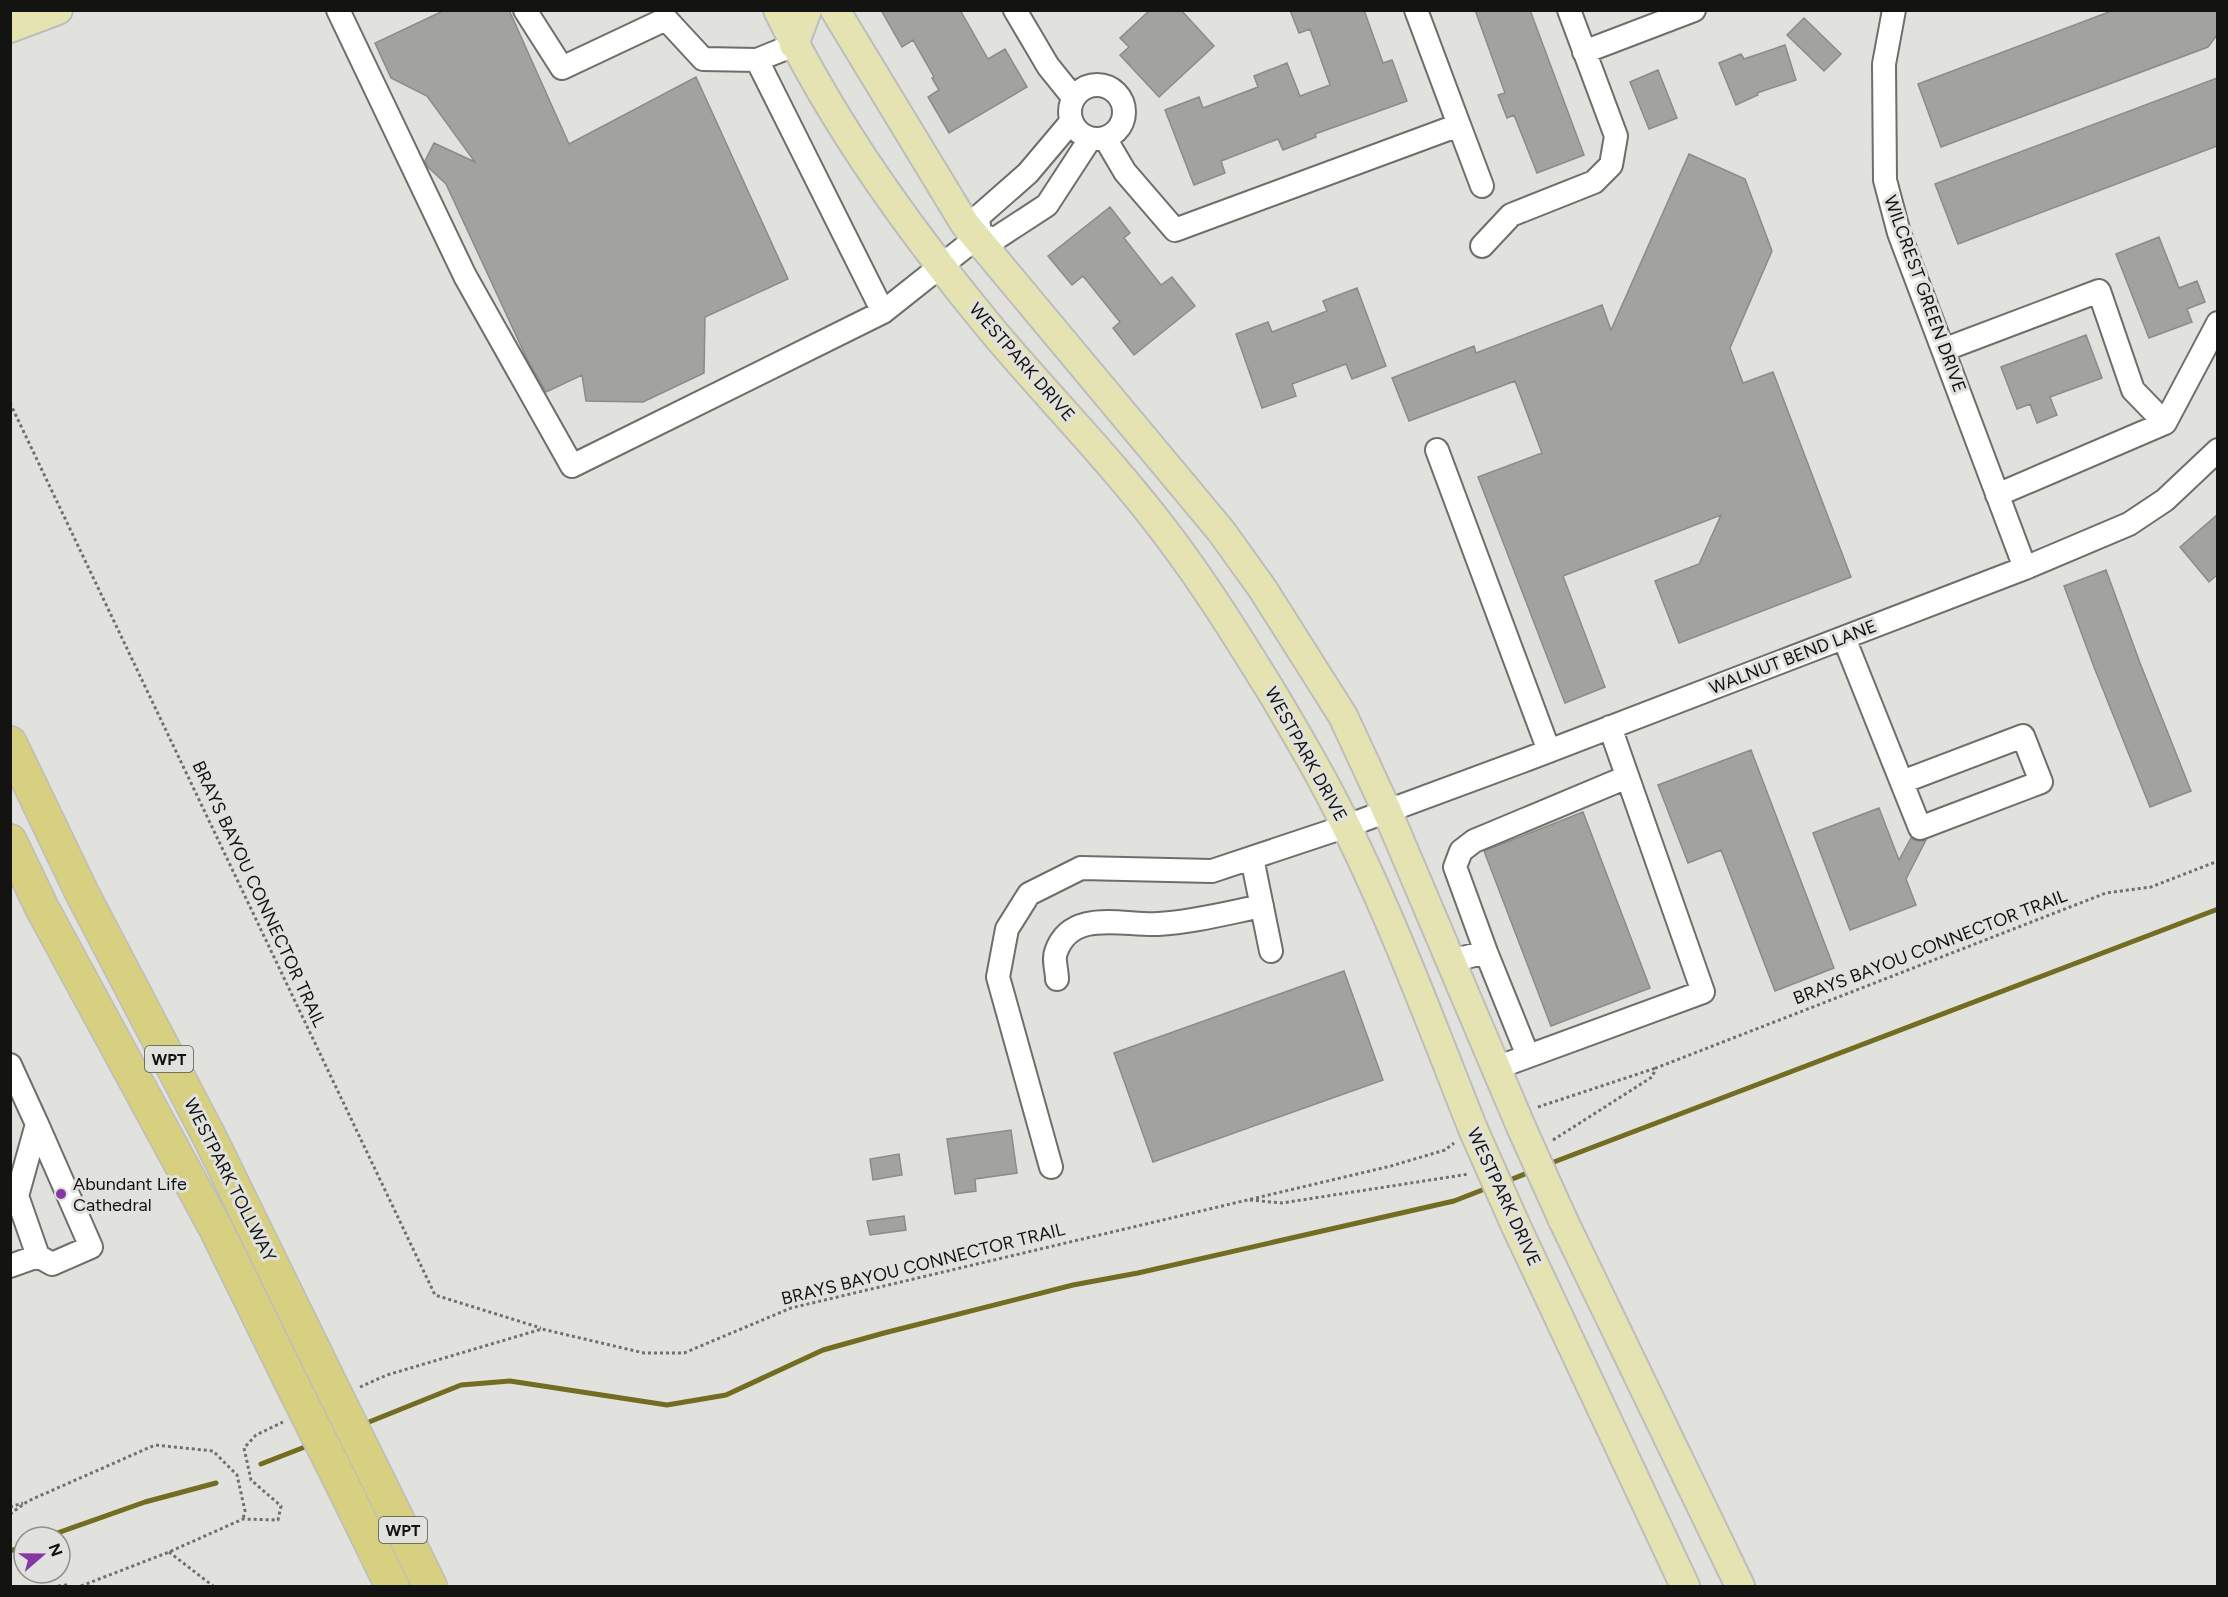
<svg xmlns="http://www.w3.org/2000/svg" width="2228" height="1597" font-family="Figtree,sans-serif">
<style>
.lines{fill:none;stroke-linecap:round;stroke-linejoin:round}
.stream{stroke:#736d21;stroke-width:5}
.building{fill:#a2a29e;stroke:#8b8b87;stroke-width:1.5}
.minor-casing{stroke:#6e6e6a;stroke-width:26}
.major-casing{stroke:#bdbdbd;stroke-width:32}
.highway-casing{stroke:#bdbdbd;stroke-width:36}
.path{stroke:#70706e;stroke-width:3;stroke-dasharray:3 3;stroke-linecap:butt}
.minor{stroke:#fff;stroke-width:22}
.major{stroke:#e6e3b3;stroke-width:28}
.highway{stroke:#d6d080;stroke-width:33}
.major-bridge-casing{stroke:#bdbdbd;stroke-width:32;stroke-linecap:butt}
.highway-bridge-casing{stroke:#bdbdbd;stroke-width:36;stroke-linecap:butt}
.major-bridge{stroke:#e6e3b3;stroke-width:28}
.highway-bridge{stroke:#d6d080;stroke-width:33}
.poi-dot{fill:#8636a5;stroke:#e1e1dd;stroke-width:2}
.labels{text-anchor:middle;stroke-width:6;stroke-linejoin:round;paint-order:stroke}
.shield{fill:#e1e1dd;stroke:#51514f;stroke-width:1.5}
.shield-label{font-size:16px;font-weight:bold;fill:#131312}
.street-label{font-size:18px;fill:#131312;stroke:#e1e1dd}
.poi-label{font-size:18px;fill:#131312;stroke:#e1e1dd;text-anchor:start}
</style>
<rect width="100%" height="100%" fill="#e1e1dd"/>
<g class="lines">
<!-- stream -->
<path class="stream" d="M1546,1165L2218,909
M1505,1182L1532,1171
M364,1424L461,1385L510,1381L667,1405L726,1395L823,1350L884,1333L1073,1285L1138,1273L1454,1201L1490,1187
M261,1464L310,1445
M46,1537L145,1502L216,1483
M10,1551L24,1546"/>
</g>
<!-- building -->
<path class="building" d="M445,10H509L569,144L696,77L788,279L705,317L704,373L643,402L586,401L582,375L546,392L527,359L446,184L428,167L425,161L434,143L475,162L427,96L391,78L375,43Z
M881,10H960L988,59L1005,49L1027,87L949,133L928,97L939,90L932,78L934,77L913,40L902,47Z
M1150,10H1181L1214,46L1159,97L1120,55L1129,47L1120,38Z
M1290,10H1364L1383,63L1392,60L1407,101L1315,134L1316,137L1283,150L1278,139L1221,161L1225,173L1194,185L1165,110L1199,97L1203,108L1258,87L1254,76L1287,63L1300,96L1330,85L1310,29L1299,33Z
M1475,10H1530L1584,155L1537,173L1514,115L1507,118L1498,95L1505,93Z
M2114,10H2217V35L2208,47L1941,147L1918,84Z
M1804,18L1841,54L1824,71L1787,35Z
M1785,45L1796,80L1757,93L1758,95L1736,105L1719,63L1741,54L1744,59Z
M1658,70L1677,118L1649,129L1630,82Z
M2217,78V146L1958,244L1935,184Z
M1689,154L1745,179L1772,251L1730,348L1743,383L1773,372L1851,577L1679,643L1655,581L1699,564L1721,515L1563,576L1605,687L1565,703L1478,477L1542,453L1515,381L1409,421L1392,378L1474,346L1476,353L1602,305L1611,330Z
M1110,207L1130,233L1124,238L1161,285L1172,277L1195,306L1134,355L1113,328L1120,322L1083,276L1072,285L1048,256Z
M2159,237L2179,288L2197,281L2205,302L2187,309L2192,322L2149,338L2116,254Z
M1357,288L1386,366L1352,379L1346,364L1292,384L1296,396L1262,408L1236,334L1268,322L1272,332L1327,311L1323,301Z
M2086,335L2102,378L2050,397L2057,415L2037,423L2030,404L2017,409L2001,367Z
M2217,515V575L2209,582L2180,547Z
M2106,570L2140,663L2191,791L2150,807L2094,667L2064,586Z
M1751,750L1834,968L1775,991L1721,850L1688,863L1658,785Z
M1879,808L1899,860L1911,838L1918,841L1926,840L1906,879L1916,905L1850,930L1813,833Z
M1583,812L1650,988L1551,1026L1484,851Z
M1344,971L1383,1080L1153,1162L1114,1053Z
M1011,1130L1017,1173L975,1179L976,1191L955,1194L947,1139Z
M899,1154L902,1175L873,1180L870,1159Z
M904,1216L906,1230L870,1235L867,1221Z"/>
<g class="lines">
<defs>
<path id="minor" d="M338,10L465,276L572,466L883,312
M525,10L562,68L666,19L703,59L757,60
M1015,10L1048,66L1073,97
M1894,10L1884,64L1885,180L1899,233L2025,568
M794,45L757,60L883,312L980,235
M1584,52L1694,10
M1070 112a27 27 0 1 1 54 0a27 27 0 1 1-54 0Z
M1459,125L1482,186
M1105,138L1125,172L1175,230L1459,125L1416,10
M980,235L995,239L1047,205L1090,139
M980,235L978,217L1028,173L1071,122
M1482,246L1511,215L1594,182L1611,165L1616,136L1569,10
M1943,350L2099,291L2133,390L2165,423
M1437,450L1549,751
M1997,495L2165,423L2218,323
M1844,638L1920,828L2041,782L2023,736L1902,782
M1252,858L1271,951
M1486,952L1455,867L1461,851L1474,841L1627,777
M1451,961L1486,952L1528,1056
M1057,979C1057,971 1053,959 1056,952C1071,908 1124,926 1158,924C1193,922 1227,913 1262,906
M10,1065L37,1124L17,1196L38,1256L10,1266
M1496,1068L1703,992L1610,727
M37,1124L91,1247L52,1264L38,1256
M1051,1167L998,977L1007,929L1029,894L1081,868L1212,871L1347,826L1528,759L2025,568L2129,524L2165,500L2218,450"/>
<path id="major" d="M778,10C835,128 913,235 997,336C1053,402 1114,464 1166,533C1205,584 1239,639 1273,694C1299,738 1325,782 1347,828C1395,926 1433,1028 1473,1129
M835,10L965,224L1221,531L1262,588L1343,716L1387,811L1522,1129
M10,28L58,10
M794,45L807,10
M1563,1220L1740,1586
M1515,1224L1685,1586"/>
<path id="highway" d="M10,743L82,893L210,1138L326,1375
M10,841L42,908L216,1229L295,1390
M375,1474L430,1586
M344,1488L392,1586"/>
</defs>
<!-- minor casing -->
<use href="#minor" class="minor-casing"/>
<!-- major casing -->
<use href="#major" class="major-casing"/>
<!-- highway casing -->
<use href="#highway" class="highway-casing"/>
<!-- path -->
<path class="path" d="M10,403L435,1295L541,1328
M1538,1107L1656,1068
M1553,1140L1652,1077L1656,1068L2106,893L2151,887L2218,861
M1250,1200L1282,1203L1469,1174
M360,1387L387,1375L542,1329L644,1353H684L791,1308L1391,1166L1445,1150L1454,1143
M10,1507L23,1503
M10,1514L28,1501L155,1445L213,1451L237,1475L245,1511L243,1519
M169,1552L213,1586
M58,1586L66,1585L69,1586
M81,1586L169,1552L243,1519L278,1520L281,1506L251,1480L244,1448L256,1435L283,1422"/>
<!-- minor -->
<use href="#minor" class="minor"/>
<!-- major -->
<use href="#major" class="major"/>
<!-- highway -->
<use href="#highway" class="highway"/>
<defs>
<path id="major-bridge" d="M1473,1129L1515,1224
M1522,1129L1563,1220"/>
<path id="highway-bridge" d="M326,1375L375,1474
M295,1390L344,1488"/>
</defs>
<!-- major-bridge casing -->
<use href="#major-bridge" class="major-bridge-casing"/>
<!-- highway-bridge casing -->
<use href="#highway-bridge" class="highway-bridge-casing"/>
<!-- major-bridge -->
<use href="#major-bridge" class="major-bridge"/>
<!-- highway-bridge -->
<use href="#highway-bridge" class="highway-bridge"/>
</g>
<!-- markers -->
<circle class="poi-dot" cx="61" cy="1194" r="6"/>
<g class="labels">
<!-- shield labels -->
<g class="shield">
<rect x="145" y="1046" width="48" height="26" rx="4.5"/>
<rect x="379" y="1517" width="48" height="26" rx="4.5"/>
</g>
<g class="shield-label">
<text x="169" y="1065">WPT</text>
<text x="403" y="1536">WPT</text>
</g>
<!-- street labels -->
<g class="street-label">
<text transform="translate(1925 294) rotate(70)" y="6">WILCREST GREEN DRIVE</text>
<text transform="translate(1022 362) rotate(49)" y="6">WESTPARK DRIVE</text>
<text transform="translate(1793 657) rotate(-21)" y="6">WALNUT BEND LANE</text>
<text transform="translate(1306 754) rotate(61)" y="6">WESTPARK DRIVE</text>
<text transform="translate(259 894) rotate(65)" y="6">BRAYS BAYOU CONNECTOR TRAIL</text>
<text transform="translate(1930 947) rotate(-21)" y="6">BRAYS BAYOU CONNECTOR TRAIL</text>
<text transform="translate(230 1180) rotate(63)" y="6">WESTPARK TOLLWAY</text>
<text transform="translate(1504 1197) rotate(65)" y="6">WESTPARK DRIVE</text>
<text transform="translate(923 1264) rotate(-14)" y="6">BRAYS BAYOU CONNECTOR TRAIL</text>
</g>
<!-- poi labels -->
<g class="poi-label">
<text x="73" y="1190">Abundant Life<tspan x="73" dy="21">Cathedral</tspan></text>
</g>
</g>
<!-- border -->
<rect width="2228" height="1597" fill="none" stroke="#131312" stroke-width="24"/>
<!-- north arrow -->
<g transform="translate(42 1555) rotate(70)"><circle r="28" fill="#e1e1dd" stroke="#8f8f8c" stroke-width="1.5"/>
<path d="M0-4.5L10 22L0 15L-10 22Z" fill="#8636a5"/>
<text y="-9" font-size="16" font-weight="bold" text-anchor="middle" fill="#131312">N</text>
</g>
</svg>
